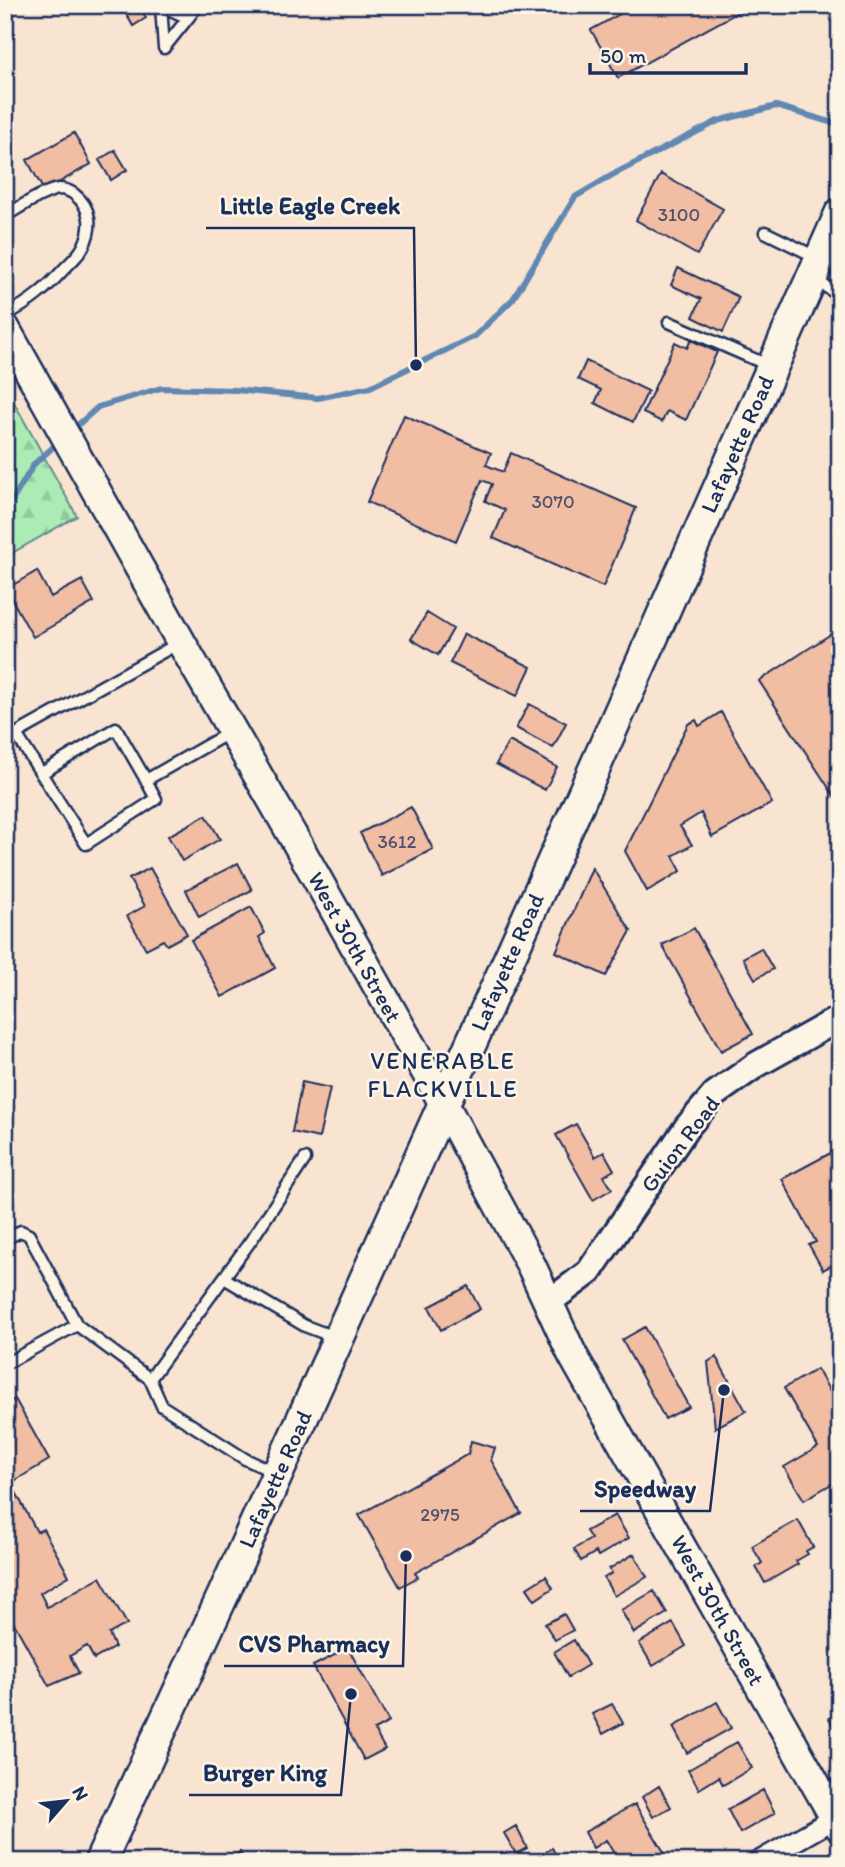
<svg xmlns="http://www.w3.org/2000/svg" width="845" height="1867" font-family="Itim,sans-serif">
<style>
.forest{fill:url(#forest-firs);stroke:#638d89;stroke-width:2}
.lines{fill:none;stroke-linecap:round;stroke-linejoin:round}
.stream{stroke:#6088b3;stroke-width:6}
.building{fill:#f1bda3;stroke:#1b2f5e;stroke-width:2}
.service-casing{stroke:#1b2f5e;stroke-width:15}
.minor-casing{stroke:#1b2f5e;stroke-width:24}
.tertiary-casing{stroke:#1b2f5e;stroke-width:30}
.secondary-casing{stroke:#1b2f5e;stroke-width:33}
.primary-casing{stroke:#1b2f5e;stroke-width:35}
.service{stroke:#fcf5e5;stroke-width:10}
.minor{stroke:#fcf5e5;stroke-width:19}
.tertiary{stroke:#fcf5e5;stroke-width:24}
.secondary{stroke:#fcf5e5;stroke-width:28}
.primary{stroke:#fcf5e5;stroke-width:30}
.labels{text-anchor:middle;stroke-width:5;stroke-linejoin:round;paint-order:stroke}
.number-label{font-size:19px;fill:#50526f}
.street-label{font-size:23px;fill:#1b2f5e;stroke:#fcf5e5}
.neighbourhood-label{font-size:24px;letter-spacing:2px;fill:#1b2f5e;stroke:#fcf5e5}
.leader{fill:none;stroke:#1b2f5e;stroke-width:2.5}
.callout-dot{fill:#1b2f5e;stroke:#fcf5e5;stroke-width:2.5}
.callout-label{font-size:24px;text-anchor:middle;font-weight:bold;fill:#1b2f5e;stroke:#fcf5e5;stroke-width:5;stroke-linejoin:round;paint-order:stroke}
</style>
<defs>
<pattern id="forest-firs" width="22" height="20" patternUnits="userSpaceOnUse" patternTransform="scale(1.75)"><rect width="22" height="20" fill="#abebb4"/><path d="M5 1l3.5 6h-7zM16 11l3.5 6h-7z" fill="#93ca9d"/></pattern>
</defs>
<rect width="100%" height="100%" fill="#f9e4d1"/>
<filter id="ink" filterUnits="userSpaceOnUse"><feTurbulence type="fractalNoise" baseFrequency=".0143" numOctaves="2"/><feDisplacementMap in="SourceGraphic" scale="14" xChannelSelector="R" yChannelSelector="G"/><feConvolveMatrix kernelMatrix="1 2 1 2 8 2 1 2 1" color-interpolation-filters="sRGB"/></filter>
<g filter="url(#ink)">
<!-- forest -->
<path class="forest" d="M11,397L77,516L5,557V398Z"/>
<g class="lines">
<!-- stream -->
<path class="stream" d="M71,431L98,407L161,388L236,390L318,398L370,387L475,336L513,299L575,197L614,174L718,121L776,106L840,125
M5,508L9,506L34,464L60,441"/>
</g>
<!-- building -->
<path class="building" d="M121,5H139L146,18L133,26Z
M636,5H744L746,8L618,78L591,30Z
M74,133L91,164L44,191L27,160Z
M115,150L127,170L111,180L99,160Z
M661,174L723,209L697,255L636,220Z
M678,268L739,297L723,332L693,317L701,299L671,285Z
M691,340L717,352L686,420L667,411L662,422L643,413L675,342L687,348Z
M586,361L648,391L633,422L595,403L601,390L578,379Z
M404,415L491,453L486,465L503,472L511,453L636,508L603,587L493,538L505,510L485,501L492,484L482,480L456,541L367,502Z
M37,571L51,597L82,580L94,602L33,637L6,589Z
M427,613L453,629L438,655L411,639Z
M840,628V805L759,681Z
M464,634L531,667L517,696L450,663Z
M529,704L566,723L553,748L516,728Z
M721,712L772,803L712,837L701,813L680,826L692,845L673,856L681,871L647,891L625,851L688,724L696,720L699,726Z
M509,741L557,767L545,790L496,764Z
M411,807L433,849L382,876L360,833Z
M206,815L220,839L182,861L168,836Z
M238,863L252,890L199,917L186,890Z
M150,868L187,934L167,945L163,940L146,949L127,916L145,906L129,879Z
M592,868L631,931L606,976L556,952Z
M251,907L265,933L259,937L275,968L222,997L191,940Z
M694,928L753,1034L721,1051L662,945Z
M761,948L773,969L755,979L743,958Z
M302,1082L330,1088L319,1138L292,1132Z
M576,1124L595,1157L604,1152L614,1170L604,1176L612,1189L593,1200L556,1135Z
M840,1148V1261L823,1270L809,1245L816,1242L782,1179Z
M468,1286L480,1309L441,1330L429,1307Z
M645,1327L689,1407L665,1419L622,1340Z
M716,1357L746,1411L715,1428L708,1362Z
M817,1369L840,1409V1479L804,1500L784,1467L818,1447L784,1388Z
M15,1399L49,1460L11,1483L37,1532L43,1529L69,1576L40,1593L47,1607L100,1577L127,1624L109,1634L115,1647L94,1659L87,1646L70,1656L79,1673L49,1686L5,1607V1404Z
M471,1441L495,1448L491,1460L521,1513L415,1573L418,1577L400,1587L359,1515L468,1454Z
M615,1515L629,1538L598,1556L596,1552L581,1561L574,1549L591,1539L586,1531Z
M798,1520L813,1547L806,1551L808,1554L796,1561L798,1564L765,1583L756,1567L762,1563L752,1546Z
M634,1554L647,1577L614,1596L604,1578L612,1573L609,1569Z
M546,1576L553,1588L535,1600L527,1588Z
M654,1591L667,1613L634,1633L621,1610Z
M840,1605V1628L830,1610Z
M564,1614L573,1630L555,1640L545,1624Z
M673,1623L686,1646L653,1666L639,1643Z
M574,1640L588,1665L568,1677L554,1652Z
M348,1648L389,1722L374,1730L385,1749L364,1760L313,1666Z
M717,1702L731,1728L687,1753L673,1727Z
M612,1704L623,1723L603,1734L592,1714Z
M840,1712V1733L837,1734L829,1718Z
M737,1742L752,1768L723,1785L719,1777L699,1789L688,1770Z
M659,1786L671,1807L653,1817L642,1797Z
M763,1790L775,1813L740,1833L728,1810Z
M635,1804L670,1862H619L606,1840L593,1848L585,1832Z
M516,1826L527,1848L516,1854L504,1833Z
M552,1848L560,1862H531V1861Z
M240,1852L245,1862H222Z"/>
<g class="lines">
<defs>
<path id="service" d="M160,5L188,18L198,5
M161,6L164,48L188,18
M5,216C19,208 43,191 59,189C64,189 70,191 74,194C92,208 93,228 83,247C79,255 71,262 65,268C47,288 30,303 5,315
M765,232L816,257
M814,279L840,296
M669,322L770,366
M16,734L86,844L156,799L146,780
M5,740L179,643
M42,773L116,728L146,780L232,731
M5,1239L21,1231L29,1235L77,1325L150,1379
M224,1278L305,1326L334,1337
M5,1364L77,1325
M274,1472L245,1459L162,1406L150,1379L252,1239L305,1159"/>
<path id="minor" d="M758,1862L835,1818L840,1819"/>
<path id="tertiary" d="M549,1302L589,1272L687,1127L715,1094L756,1065L840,1018"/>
<path id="secondary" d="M5,328L181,642L298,845L444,1104L531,1265L572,1354L840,1827"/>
<path id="primary" d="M100,1862L224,1593L592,774L840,214"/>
</defs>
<!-- service casing -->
<use href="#service" class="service-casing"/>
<!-- minor casing -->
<use href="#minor" class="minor-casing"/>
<!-- tertiary casing -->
<use href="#tertiary" class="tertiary-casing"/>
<!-- secondary casing -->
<use href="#secondary" class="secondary-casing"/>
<!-- primary casing -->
<use href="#primary" class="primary-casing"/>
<!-- service -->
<use href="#service" class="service"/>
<!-- minor -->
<use href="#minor" class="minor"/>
<!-- tertiary -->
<use href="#tertiary" class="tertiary"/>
<!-- secondary -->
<use href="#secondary" class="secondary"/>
<!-- primary -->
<use href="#primary" class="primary"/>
</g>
</g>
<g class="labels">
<!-- number labels -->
<g class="number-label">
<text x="679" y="221">3100</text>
<text x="553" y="508">3070</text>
<text x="397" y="848">3612</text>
<text x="440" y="1521">2975</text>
</g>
<!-- street labels -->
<g class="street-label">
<text transform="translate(737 444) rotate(-66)" y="8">Lafayette Road</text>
<text transform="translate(355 947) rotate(61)" y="8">West 30th Street</text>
<text transform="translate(507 962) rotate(-66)" y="8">Lafayette Road</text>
<text transform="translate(680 1144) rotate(-53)" y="8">Guion Road</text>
<text transform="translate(275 1479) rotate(-66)" y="8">Lafayette Road</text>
<text transform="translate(718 1610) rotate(61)" y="8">West 30th Street</text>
</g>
<!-- neighbourhood labels -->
<g class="neighbourhood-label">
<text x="443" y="1069">VENERABLE<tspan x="443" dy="28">FLACKVILLE</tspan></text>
</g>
</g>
<!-- callouts -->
<path class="leader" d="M416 365L414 228H206M724 1390L710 1511H580M406 1556L403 1666H224M351 1694L341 1795H189"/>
<g class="callout-dot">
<circle cx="416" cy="365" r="7"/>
<circle cx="724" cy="1390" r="7"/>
<circle cx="406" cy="1556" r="7"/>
<circle cx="351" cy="1694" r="7"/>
</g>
<g class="callout-label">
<text x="310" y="214">Little Eagle Creek</text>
<text x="645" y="1497">Speedway</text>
<text x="314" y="1652">CVS Pharmacy</text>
<text x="265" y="1781">Burger King</text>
</g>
<!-- margin -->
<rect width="845" height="1867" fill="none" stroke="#fcf5e5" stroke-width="28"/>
<rect x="14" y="14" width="817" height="1839" fill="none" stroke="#1b2f5e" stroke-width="2.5" filter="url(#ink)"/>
<!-- north arrow -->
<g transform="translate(66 1801) rotate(62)" stroke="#fcf5e5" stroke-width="5" paint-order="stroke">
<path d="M0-5L12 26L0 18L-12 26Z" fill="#1b2f5e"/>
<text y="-10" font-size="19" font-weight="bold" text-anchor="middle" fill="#1b2f5e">N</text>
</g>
<!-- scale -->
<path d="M590 63v10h156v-10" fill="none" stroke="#1b2f5e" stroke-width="3.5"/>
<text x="600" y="63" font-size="21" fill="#1b2f5e" stroke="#fcf5e5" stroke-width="5" paint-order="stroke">50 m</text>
</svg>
